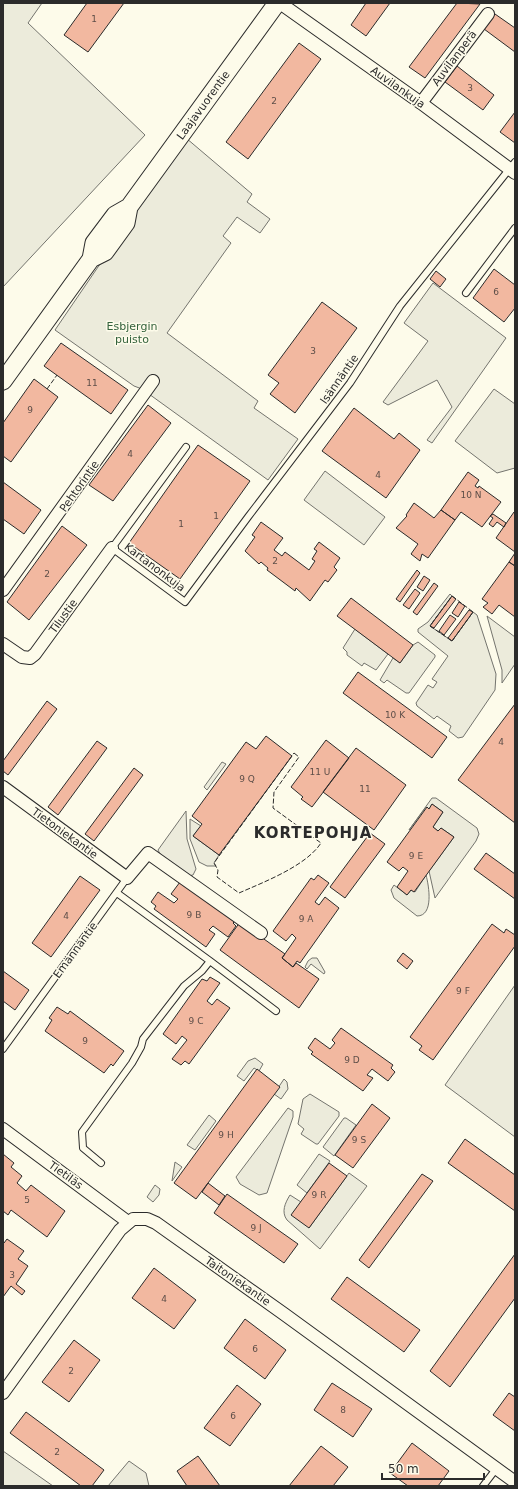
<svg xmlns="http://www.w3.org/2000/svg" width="518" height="1489" font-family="'DejaVu Sans',sans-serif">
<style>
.green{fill:#ecebdb;stroke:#74746e}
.building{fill:#f2b8a0;stroke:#2b2b2b}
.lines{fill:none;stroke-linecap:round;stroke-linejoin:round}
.service-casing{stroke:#2b2b2b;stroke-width:8}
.minor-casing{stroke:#2b2b2b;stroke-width:14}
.secondary-casing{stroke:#2b2b2b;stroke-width:19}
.service{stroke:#fdfbea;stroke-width:6}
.minor{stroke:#fdfbea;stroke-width:12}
.secondary{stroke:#fdfbea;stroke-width:17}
.fence{stroke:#2b2b2b;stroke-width:1;stroke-dasharray:5 2;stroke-linecap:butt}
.labels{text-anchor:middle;stroke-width:3;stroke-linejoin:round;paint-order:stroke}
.number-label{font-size:9px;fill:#5d4e48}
.street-label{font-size:11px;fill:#2b2b2b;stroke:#fdfbea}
.park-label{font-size:11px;fill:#34623c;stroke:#fdfbea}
.district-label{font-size:15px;font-weight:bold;letter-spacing:1px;fill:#2b2b2b;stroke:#fdfbea}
</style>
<rect width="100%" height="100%" fill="#fdfbea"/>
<!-- green -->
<path class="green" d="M3,3H42L28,23L145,135L3,287Z
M186,138L252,194L247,202L270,219L260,233L237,217L223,236L231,243L167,333L258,401L254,408L298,439L268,480L142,389L134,386L55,330Z
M433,283L506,338L432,443L427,440L452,407L437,380L388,405L383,402L428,341L404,323Z
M494,389L515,404V468L497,473L455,441Z
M325,471L385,517L364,545L304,500Z
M450,594L452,596L430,626L452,641L473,612L477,615L496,674L495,690L463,737L458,738L449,731L451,726L437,716L434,719L417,706L416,703L428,685L433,688L437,682L432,679L448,656L418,632V629L428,622Z
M487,616L515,637V664L502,683V670Z
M355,629L388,654L376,670L364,663L362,666L347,655V652L343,648Z
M418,642L435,655V657L409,693H406L387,680L384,683L380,680L393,658L400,663L413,645Z
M222,762L226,764L207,790L204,787Z
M432,798H436L477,828L479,834L476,841L435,898L429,871L454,837L441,828L438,831L433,827L443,812L432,804L429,809L426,807L409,830Z
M186,811L187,839L196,869L193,875L188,876L161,856L158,850Z
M190,819L201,826L193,836L219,855L214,863L216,866H207L199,862L190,839Z
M426,875C429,886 434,916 417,916L394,898L391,890L394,885L407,895L411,890L415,892Z
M312,958H317L325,972L324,974L311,964L307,969L305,967L308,961Z
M515,985V1137L445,1085Z
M255,1058L263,1064L259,1071L254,1068L244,1081L237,1076L248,1061Z
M284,1079L287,1082L288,1089L281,1099L274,1094Z
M310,1094L339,1112V1116L318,1144H316L301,1134L304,1129L298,1124L303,1099Z
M288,1108L293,1111V1117L267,1193L259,1195L240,1184L236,1177Z
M209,1115L216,1121L195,1150L187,1145Z
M344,1118H346L356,1125L334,1156L323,1147Z
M319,1154L330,1161L307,1193L297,1185Z
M175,1162L182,1167L172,1181Z
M349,1173L367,1186L320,1249L287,1220C281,1212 285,1203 290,1195L301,1202L309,1228Z
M155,1185L160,1189L159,1195L153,1202L147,1197Z
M3,1451L53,1486H3Z
M129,1461L146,1473L149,1486H108Z"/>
<!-- building -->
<path class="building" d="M87,3H124L88,52L64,35Z
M366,3H390L366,36L351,25Z
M457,3L480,4L425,78L409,67Z
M495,14L515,28V52L484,29Z
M299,43L321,59L248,159L226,142Z
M457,66L494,95L483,110L445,82Z
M515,112V143L500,132Z
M494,269L515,285V308L504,322L473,298Z
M436,271L446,279L440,287L430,279Z
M322,302L357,328L295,413L270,394L279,383L268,375Z
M61,343L128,390L111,414L44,366Z
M34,379L58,397L11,462L3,456V423Z
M148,405L171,423L113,501L89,485Z
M354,408L394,439L399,433L420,450L386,498L322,451Z
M198,445L250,481L180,579L129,543Z
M468,472L479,480L475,486L478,488L479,486L501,502L482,527L461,512L455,520L441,510Z
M3,482L41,510L24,534L3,519Z
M414,503L434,518L441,510L455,520L428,558L422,554L420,561L411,554L418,544L396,528L407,516L406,515Z
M514,512L515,513V552L496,538Z
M493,514L506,523L504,527L497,522L493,527L489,524L493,518L490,516Z
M261,522L283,538L274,550L282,556L285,552L309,570L315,561L312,559L317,551L314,549L319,542L340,558L334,567L337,570L328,582L325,580L310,601L296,588L295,591L267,570L268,568L261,562L259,564L245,551L255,537L252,535Z
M62,526L87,545L29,620L7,602Z
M515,553V566L509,562Z
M509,562L515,566V617L499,605L492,614L483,607L488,603L482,599Z
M417,570L420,573L400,602L396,599Z
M424,576L430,580L423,591L417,587Z
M434,583L438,586L417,615L413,612Z
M415,589L420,593L409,609L403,605Z
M452,596L456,599L434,628L430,626Z
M351,598L413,645L400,663L337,616Z
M459,602L465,606L458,617L452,613Z
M469,610L473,612L452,641L448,638Z
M450,615L456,619L444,635L439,631Z
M358,672L447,737L432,758L343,693Z
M47,701L57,709L8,775L3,771V761Z
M515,704V823L458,780Z
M266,736L292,756L219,855L193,836L202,824L192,816L246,742L256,749Z
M326,740L349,758L312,807L301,799L303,797L291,787Z
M97,741L107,748L58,815L48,807Z
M356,748L406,785L374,830L323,792Z
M134,768L143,775L94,841L85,834Z
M432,804L443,812L433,827L438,831L441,828L454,837L414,892L411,890L407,895L397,887L408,871L403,867L399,871L387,862L427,807L429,809Z
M370,833L385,844L345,898L330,887Z
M486,853L515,874V899L474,869Z
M318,875L329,883L315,902L319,905L325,897L339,908L300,963L297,961L293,967L282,958L296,938L292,934L286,941L273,931L311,878L314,880Z
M80,876L100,890L51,957L32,943Z
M180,882L235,921L233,923L236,926L228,937L213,926L209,930L215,934L206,947L154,909L156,906L151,902L158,892L174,903L178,899L171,894Z
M240,922L285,954L282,958L293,967L296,963L319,979L299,1008L220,950Z
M492,924L504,933L506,929L515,935V946L433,1060L419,1050L422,1046L410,1037Z
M403,953L413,961L407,969L397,961Z
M3,971L29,990L15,1010L3,1001Z
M210,977L220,983L207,1001L212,1005L217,999L230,1008L189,1064L185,1061L181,1065L172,1059L187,1040L182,1036L176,1044L163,1034L202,979L207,981Z
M57,1007L68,1014L70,1011L124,1051L113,1066L111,1064L104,1073L45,1031L52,1020L49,1018Z
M341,1028L393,1065L391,1068L395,1072L388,1081L372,1069L367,1075L373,1078L363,1091L311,1054L313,1052L308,1048L315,1038L330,1049L335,1043L332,1040Z
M257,1069L280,1087L196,1199L174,1183Z
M372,1104L390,1118L353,1168L335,1155Z
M465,1139L515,1175V1211L448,1163Z
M3,1154L14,1163L11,1167L22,1176L17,1183L26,1191L31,1185L65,1211L47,1237L11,1210L8,1215L3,1211Z
M329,1163L347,1176L309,1228L291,1215Z
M422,1174L433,1181L369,1268L359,1260Z
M208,1183L225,1196L219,1205L202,1192Z
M227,1194L298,1244L284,1263L214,1213Z
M7,1239L24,1251L18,1259L28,1266L16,1284L25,1291L22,1295L11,1286L3,1297V1242L4,1243Z
M515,1254V1298L450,1387L430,1371Z
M154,1268L196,1300L174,1329L132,1298Z
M347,1277L420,1330L404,1352L331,1299Z
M245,1319L286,1350L265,1379L224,1348Z
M74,1340L100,1360L69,1402L42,1382Z
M332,1383L372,1409L353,1437L314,1410Z
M237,1385L261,1404L230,1446L204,1428Z
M509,1393L515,1397V1431L493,1415Z
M26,1412L104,1470L92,1486H81L10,1433Z
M412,1443L449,1471L438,1486H408L390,1473Z
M321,1446L348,1467L333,1486H289Z
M198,1456L220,1486H187L177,1471Z"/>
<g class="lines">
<defs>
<path id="service" d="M466,293L515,228
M186,447L112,548L185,602L248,517L350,383L400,306L515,162
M117,893L210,961
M3,1049L127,878
M101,1163L83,1148L82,1132L132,1063L141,1047L143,1039L184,986L202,971L210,961L276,1011
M483,1486L496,1469"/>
<path id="minor" d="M280,3L421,103L515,173
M421,103L488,14
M3,590L153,381
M3,644L22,657L30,658L35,654L112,548
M3,787L127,878L148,853L261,933
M3,1129L128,1222
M3,1393L120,1230L133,1219H147L156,1223L284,1314L515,1482"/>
<path id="secondary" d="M91,259L94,243L115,215L129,207L277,3
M3,381L91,259L105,252L126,223L129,207"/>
</defs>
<!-- service casing -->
<use href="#service" class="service-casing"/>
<!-- minor casing -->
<use href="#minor" class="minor-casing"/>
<!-- secondary casing -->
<use href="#secondary" class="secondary-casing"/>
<!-- service -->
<use href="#service" class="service"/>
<!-- minor -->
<use href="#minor" class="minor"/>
<!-- secondary -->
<use href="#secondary" class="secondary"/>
<!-- fence -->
<path class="fence" d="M47,389L57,375
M452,596L473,612L452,641L430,626Z
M294,753L299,757L274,792L273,808L321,843C306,866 264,882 239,893L217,877L218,870L214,863Z"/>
</g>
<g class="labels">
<!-- number labels -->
<g class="number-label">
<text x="94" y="22">1</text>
<text x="470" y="91">3</text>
<text x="274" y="104">2</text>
<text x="496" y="295">6</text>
<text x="313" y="354">3</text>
<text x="92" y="386">11</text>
<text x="30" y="413">9</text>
<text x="130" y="457">4</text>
<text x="378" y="478">4</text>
<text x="471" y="498">10 N</text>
<text x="216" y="519">1</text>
<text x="181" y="527">1</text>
<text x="275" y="564">2</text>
<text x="47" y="577">2</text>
<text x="395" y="718">10 K</text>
<text x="501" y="745">4</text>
<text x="320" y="775">11 U</text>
<text x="247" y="782">9 Q</text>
<text x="365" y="792">11</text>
<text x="416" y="859">9 E</text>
<text x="194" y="918">9 B</text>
<text x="66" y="919">4</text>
<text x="306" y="922">9 A</text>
<text x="463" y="994">9 F</text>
<text x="196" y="1024">9 C</text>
<text x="85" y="1044">9</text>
<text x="352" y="1063">9 D</text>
<text x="226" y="1138">9 H</text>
<text x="359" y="1143">9 S</text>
<text x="319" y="1198">9 R</text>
<text x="27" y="1203">5</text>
<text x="256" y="1231">9 J</text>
<text x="12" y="1278">3</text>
<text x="164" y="1302">4</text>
<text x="255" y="1352">6</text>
<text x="71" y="1374">2</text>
<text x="343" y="1413">8</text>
<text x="233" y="1419">6</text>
<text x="57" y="1455">2</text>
</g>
<!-- street labels -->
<g class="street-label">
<text transform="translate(454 58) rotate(-53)" y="4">Auvilanperä</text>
<text transform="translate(398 87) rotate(35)" y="4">Auvilankuja</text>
<text transform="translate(203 105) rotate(-54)" y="4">Laajavuorentie</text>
<text transform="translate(339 379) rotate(-55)" y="4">Isännäntie</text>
<text transform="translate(79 486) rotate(-55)" y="4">Pehtorintie</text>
<text transform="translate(155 567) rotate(37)" y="4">Kartanonkuja</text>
<text transform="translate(63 616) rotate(-54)" y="4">Tilustie</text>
<text transform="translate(65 833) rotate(36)" y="4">Tietoniekantie</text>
<text transform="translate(75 950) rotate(-54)" y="4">Emännäntie</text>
<text transform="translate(66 1175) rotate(36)" y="4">Tietiläs</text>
<text transform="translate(238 1281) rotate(35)" y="4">Taitoniekantie</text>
</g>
<!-- park labels -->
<g class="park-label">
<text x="132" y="330">Esbjergin<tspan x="132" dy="13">puisto</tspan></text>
</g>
<!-- district labels -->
<g class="district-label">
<text x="313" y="838">KORTEPOHJA</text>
</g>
</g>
<!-- border -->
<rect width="518" height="1489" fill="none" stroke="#2b2b2b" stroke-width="8"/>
<!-- scale -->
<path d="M382 1473v6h102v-6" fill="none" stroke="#2b2b2b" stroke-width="2"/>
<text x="388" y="1473" font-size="12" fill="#2b2b2b" stroke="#fdfbea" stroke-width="3" paint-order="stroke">50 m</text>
</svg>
